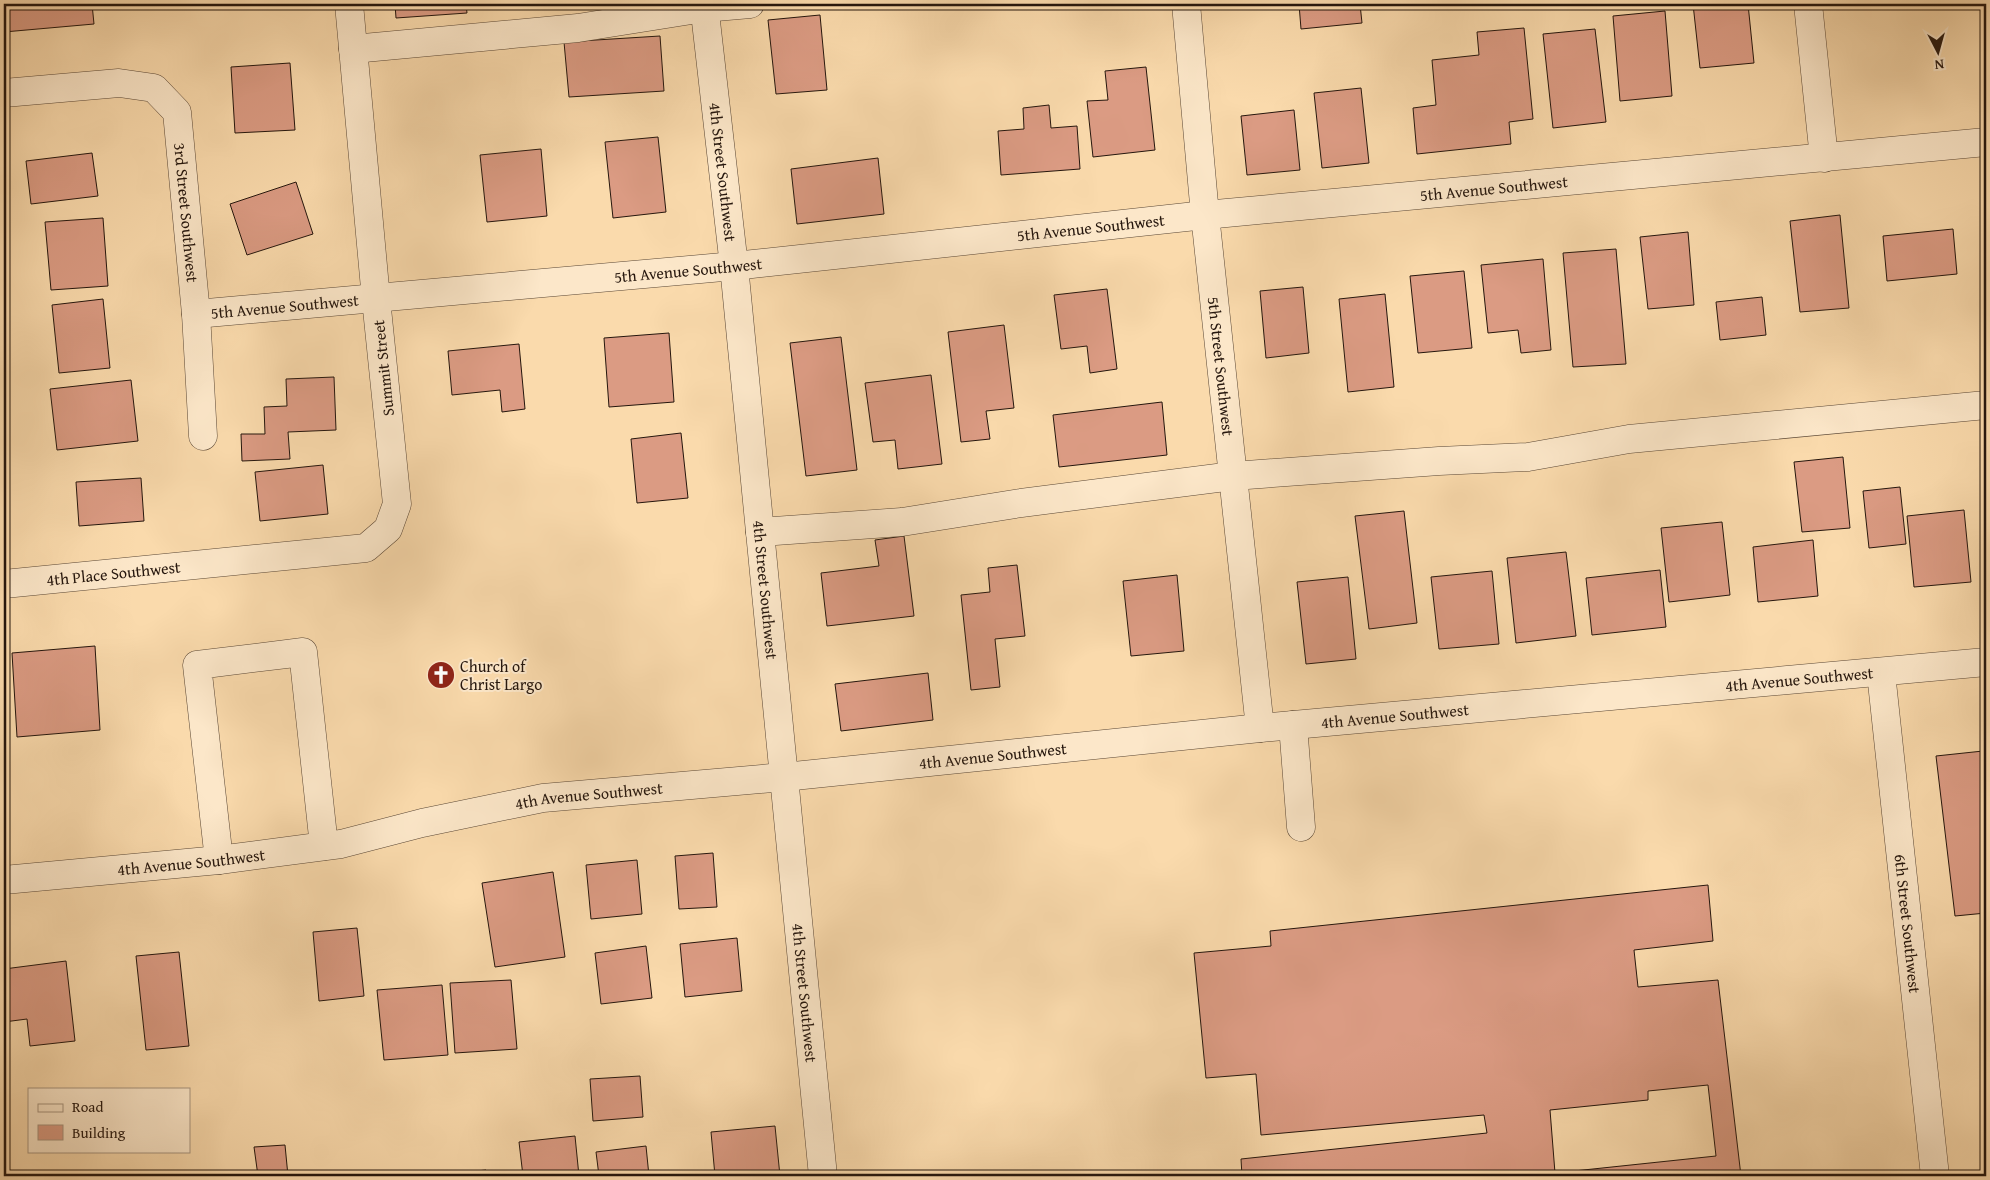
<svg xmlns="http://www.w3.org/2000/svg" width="1990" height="1180" font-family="'Gentium Book Plus',serif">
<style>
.building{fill:#db9b83;stroke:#25160d;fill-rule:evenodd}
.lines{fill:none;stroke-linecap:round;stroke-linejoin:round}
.minor-casing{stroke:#5a4735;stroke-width:29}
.minor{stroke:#fce7c9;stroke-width:28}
.labels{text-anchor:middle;stroke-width:4;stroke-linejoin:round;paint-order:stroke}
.street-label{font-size:16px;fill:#25160d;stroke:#fce7c9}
.poi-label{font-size:16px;fill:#25160d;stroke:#fce7c9;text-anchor:start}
</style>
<rect width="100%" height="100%" fill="#fadaac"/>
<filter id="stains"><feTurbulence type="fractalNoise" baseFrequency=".004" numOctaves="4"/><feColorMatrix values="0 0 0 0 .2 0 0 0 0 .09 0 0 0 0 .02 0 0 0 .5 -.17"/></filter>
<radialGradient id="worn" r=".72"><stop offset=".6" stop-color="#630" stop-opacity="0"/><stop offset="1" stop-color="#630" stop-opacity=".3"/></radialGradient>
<!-- building -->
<path class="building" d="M4,4H92L94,24L4,32Z
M395,4H466L467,13L396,18Z
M1299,4H1360L1362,23L1301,29Z
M1693,4H1748L1754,63L1700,68Z
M1665,11L1672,96L1620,101L1613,16Z
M820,15L827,90L776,94L768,20Z
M1524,28L1533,119L1509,122L1511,144L1417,154L1413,108L1436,105L1432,60L1479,55L1477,32Z
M1595,29L1606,122L1553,128L1543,34Z
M660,36L664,91L569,97L564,42Z
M290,63L295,130L235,133L231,67Z
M1146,67L1155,150L1093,157L1087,101L1108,100L1105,71Z
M1361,88L1369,163L1322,168L1314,93Z
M1049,105L1051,128L1077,126L1080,169L1001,175L998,131L1024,129L1023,108Z
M1294,110L1300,170L1247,175L1241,116Z
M658,137L666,212L613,218L605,142Z
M541,149L547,216L487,222L480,155Z
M92,153L98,196L31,204L26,161Z
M878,158L884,214L797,224L791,169Z
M296,182L313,234L247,255L230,204Z
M1840,215L1849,308L1800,312L1790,221Z
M103,218L108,286L51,290L45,222Z
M1953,229L1957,274L1887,281L1883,236Z
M1688,232L1694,305L1648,309L1640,237Z
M1616,249L1626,364L1573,367L1563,253Z
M1543,259L1551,350L1521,353L1518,330L1488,333L1481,265Z
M1464,271L1472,348L1418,353L1410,276Z
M1303,287L1309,353L1266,358L1260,291Z
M1107,289L1117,369L1090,373L1087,346L1061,349L1054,295Z
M1385,294L1394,387L1348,392L1339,299Z
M1762,297L1766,335L1720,340L1716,302Z
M103,299L110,368L59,373L52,305Z
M1004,325L1014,408L986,411L990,439L961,442L948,332Z
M669,333L674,402L609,407L604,338Z
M841,337L857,470L806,476L790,343Z
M519,344L525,409L502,412L500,390L452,395L448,351Z
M931,375L942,464L898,469L895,440L873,442L865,383Z
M334,377L336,430L288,432L290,459L242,461L241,434H265L264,407L287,406L286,379Z
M131,380L138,441L57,450L50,389Z
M1162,402L1167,455L1059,467L1053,415Z
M681,433L688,498L637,503L631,439Z
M1843,457L1850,528L1802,532L1794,462Z
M323,465L328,514L260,521L255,472Z
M141,478L144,521L79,526L76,482Z
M1900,487L1906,544L1869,548L1863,491Z
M1964,510L1971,582L1914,587L1907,516Z
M1404,511L1417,623L1369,629L1355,516Z
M1722,522L1730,595L1669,602L1661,528Z
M904,536L914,616L827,626L821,573L879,566L875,540Z
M1813,540L1818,596L1758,602L1753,547Z
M1566,552L1576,636L1516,643L1507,558Z
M1017,565L1025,636L995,639L1000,687L971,690L961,595L990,592L988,568Z
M1660,570L1666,627L1592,635L1586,578Z
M1492,571L1499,644L1439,649L1431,577Z
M1177,575L1184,651L1131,656L1123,581Z
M1348,577L1356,659L1306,664L1297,582Z
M95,646L100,730L17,737L12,653Z
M928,673L933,720L841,731L835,684Z
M1983,751L1986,779V913L1955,916L1936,756Z
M713,853L717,907L679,909L675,856Z
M637,860L642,914L591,919L586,865Z
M553,872L565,957L495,967L482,883Z
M1708,885L1713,941L1634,950L1638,987L1718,980L1741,1176H1242L1241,1159L1487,1133L1484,1115L1261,1135L1256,1074L1206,1078L1194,953L1271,946L1270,931ZM1708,1085L1716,1156L1555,1173L1550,1110L1648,1100V1091Z
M357,928L364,996L319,1001L313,932Z
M737,938L742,991L685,997L680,944Z
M646,946L652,998L601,1004L595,953Z
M179,952L189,1046L146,1050L136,956Z
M66,961L75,1041L30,1046L27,1019L4,1022V969Z
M511,980L517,1049L455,1053L450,983Z
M442,985L448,1055L384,1060L377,990Z
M640,1076L643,1117L593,1121L590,1079Z
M775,1126L780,1176H715L711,1132Z
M575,1136L579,1176H523L519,1142Z
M285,1145L288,1176H258L254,1147Z
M646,1146L649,1176H599L596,1152Z
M486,1170L487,1176H427Z"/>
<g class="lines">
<defs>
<g id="minor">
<path id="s1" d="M704,4L734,266L823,1176"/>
<path id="s2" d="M1186,4L1205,215L1260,728"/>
<path d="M1808,4L1824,158"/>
<path d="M353,49L578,28L704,8L750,4"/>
<path id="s3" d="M4,93L119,83L154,88L177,112L196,314L203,436"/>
<path id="s4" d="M196,314L734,266L1205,215L1986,142"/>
<path d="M760,532L902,522L1021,503L1233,476L1439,461L1528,457L1629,439L1986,405"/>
<path id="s5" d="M4,584L366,548L388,529L397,504L376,299L349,4"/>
<path id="s6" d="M1881,673L1935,1176"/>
<path d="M1293,725L1301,827"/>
<path d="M219,860L197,665L303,652L324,846"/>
<path id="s7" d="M4,880L219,860L341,844L422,823L543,798L784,777L1260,728L1986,662"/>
</g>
</defs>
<!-- minor casing -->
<use href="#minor" class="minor-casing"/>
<!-- minor -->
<use href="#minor" class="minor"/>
</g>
<!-- icons -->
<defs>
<symbol id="church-disc" viewBox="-11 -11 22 22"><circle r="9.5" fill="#8f2418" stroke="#fce7c9"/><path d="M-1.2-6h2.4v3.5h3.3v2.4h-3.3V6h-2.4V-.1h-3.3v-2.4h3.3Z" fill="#fff"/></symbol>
</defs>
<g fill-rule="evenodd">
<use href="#church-disc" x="425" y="659" width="32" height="32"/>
</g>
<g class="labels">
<!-- street labels -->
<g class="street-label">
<text dy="6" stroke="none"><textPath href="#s1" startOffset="169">4th Street Southwest</textPath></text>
<text dy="6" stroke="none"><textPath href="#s4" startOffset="1304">5th Avenue Southwest</textPath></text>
<text dy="6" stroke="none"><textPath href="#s3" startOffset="285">3rd Street Southwest</textPath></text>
<text dy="6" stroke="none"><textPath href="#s4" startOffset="899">5th Avenue Southwest</textPath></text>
<text dy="6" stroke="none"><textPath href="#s4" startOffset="494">5th Avenue Southwest</textPath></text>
<text dy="6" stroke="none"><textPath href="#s4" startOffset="89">5th Avenue Southwest</textPath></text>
<text dy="6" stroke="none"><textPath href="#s2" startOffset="364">5th Street Southwest</textPath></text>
<text transform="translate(383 368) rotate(-96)" y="6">Summit Street</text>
<text dy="6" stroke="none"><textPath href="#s5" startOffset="110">4th Place Southwest</textPath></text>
<text dy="6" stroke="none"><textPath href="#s1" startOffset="589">4th Street Southwest</textPath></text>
<text dy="6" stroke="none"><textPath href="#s7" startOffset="1808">4th Avenue Southwest</textPath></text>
<text dy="6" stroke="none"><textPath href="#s7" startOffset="1402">4th Avenue Southwest</textPath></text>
<text dy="6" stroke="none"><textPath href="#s7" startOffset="998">4th Avenue Southwest</textPath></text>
<text dy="6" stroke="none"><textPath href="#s7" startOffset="592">4th Avenue Southwest</textPath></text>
<text dy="6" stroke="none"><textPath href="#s7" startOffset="188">4th Avenue Southwest</textPath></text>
<text dy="6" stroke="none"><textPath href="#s6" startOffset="252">6th Street Southwest</textPath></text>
<text dy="6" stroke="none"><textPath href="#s1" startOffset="994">4th Street Southwest</textPath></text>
</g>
<!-- poi labels -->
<g class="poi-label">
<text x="460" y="672">Church of<tspan x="460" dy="18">Christ Largo</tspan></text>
</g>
</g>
<!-- margin -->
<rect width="1990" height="1180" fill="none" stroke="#fadaac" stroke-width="20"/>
<rect x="5" y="5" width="1980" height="1170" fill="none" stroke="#25160d" stroke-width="2.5"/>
<rect x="10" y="10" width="1970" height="1160" fill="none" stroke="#25160d"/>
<!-- legend -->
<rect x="28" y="1088" width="162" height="65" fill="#fce7c9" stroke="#a6937e"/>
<rect x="38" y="1104" width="25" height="8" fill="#fce7c9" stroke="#a6937e"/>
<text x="72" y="1112" font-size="15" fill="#25160d">Road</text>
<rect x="38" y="1125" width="25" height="15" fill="#db9b83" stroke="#a6937e"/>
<text x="72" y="1138" font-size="15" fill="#25160d">Building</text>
<!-- north arrow -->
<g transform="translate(1938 52) rotate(174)" stroke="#fce7c9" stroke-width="4" paint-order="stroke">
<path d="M0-4L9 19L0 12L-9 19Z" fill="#25160d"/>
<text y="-8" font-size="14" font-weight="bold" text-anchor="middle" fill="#25160d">N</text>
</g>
<rect width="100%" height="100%" filter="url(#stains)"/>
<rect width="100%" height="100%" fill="url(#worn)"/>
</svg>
